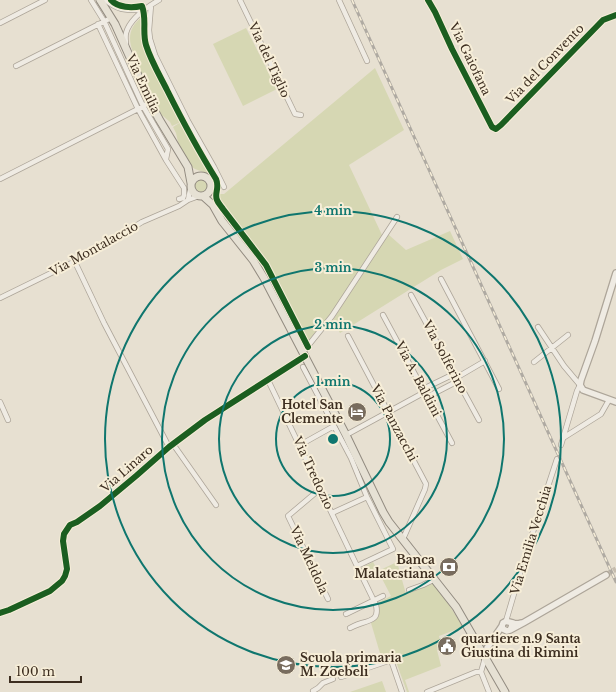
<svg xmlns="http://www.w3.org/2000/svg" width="616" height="692" font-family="'Libre Baskerville',serif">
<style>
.green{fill:#d6d7b3}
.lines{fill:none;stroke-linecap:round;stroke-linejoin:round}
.tertiary-tunnel{stroke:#c5bcae;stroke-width:5.5;stroke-dasharray:5.5 3;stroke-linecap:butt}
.minor-casing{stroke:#ada599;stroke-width:6}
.tertiary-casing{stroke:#ada599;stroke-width:8}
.primary-casing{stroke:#928b80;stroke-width:9}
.minor{stroke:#efebe3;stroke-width:4.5}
.tertiary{stroke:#efebe3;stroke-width:5.5}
.primary{stroke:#e6e1d4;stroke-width:7}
.rail-casing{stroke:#afaaa2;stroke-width:3}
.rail{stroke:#f7eed8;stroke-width:1.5;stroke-dasharray:4.5;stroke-linecap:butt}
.cycleway-casing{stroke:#f7eed8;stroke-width:8}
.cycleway{stroke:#1b5e20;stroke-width:6}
.ring{fill:none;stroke:#0f766e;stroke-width:2}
.labels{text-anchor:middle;stroke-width:4;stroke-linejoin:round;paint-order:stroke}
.street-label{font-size:12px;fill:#3d2e20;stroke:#f7eed8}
.poi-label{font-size:12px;font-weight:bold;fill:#3d2e20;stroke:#f7eed8;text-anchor:end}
.centre{fill:#0f766e;stroke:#f7eed8;stroke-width:2}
.ring-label{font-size:12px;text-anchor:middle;font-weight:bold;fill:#0f766e;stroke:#f7eed8;stroke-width:4;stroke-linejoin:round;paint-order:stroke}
</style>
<rect width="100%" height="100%" fill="#e7e0d1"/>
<!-- green -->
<path class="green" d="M146,15C147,18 146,20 147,25C147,33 149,43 151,51L184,120H183L150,51C146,38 146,28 146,15Z
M143,16L144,35L145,45L149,55L181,122L172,126L170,122L163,116H162L148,90L132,53L133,52C127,37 130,26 143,16Z
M246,28L277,89L243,106L213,44Z
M375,68L404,130L349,165L382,235L331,314L308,342L272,272L263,257L230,217L218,198L217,194L219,187L218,180L184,122L185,121L219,180V193L220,194H224Z
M181,122L216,181C219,191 212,193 218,205L265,266L306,345H303L263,266L219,209L214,198L215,184L214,179L211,176L206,173L195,169L192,167L177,143L178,142L176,133L173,127Z
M194 185a7 7 0 1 1 14 0a7 7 0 1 1-14 0Z
M450,231L463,259L441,270L340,333L333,320L387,235H389L406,250Z
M373,562L378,571L397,562L406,594L434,583L449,605L463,627L439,636L442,648L437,650L441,666L405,680L409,692H407L394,656L382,660L371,623L373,621L377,603L391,596L378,571L366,577L361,568Z
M382,681L386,692H350Z"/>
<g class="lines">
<!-- tertiary-tunnel -->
<path class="tertiary-tunnel" d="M606,575L616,569"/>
<defs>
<path id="minor" d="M91,0L104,21L143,106L168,149L166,159
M105,0C119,11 125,10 143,10
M240,0L295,114L301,115
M339,0L367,61
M428,0L435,12L452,49L492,127L496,129L501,125L603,20L616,15
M151,5L149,30L150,39L155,55L188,121L214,167L224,187
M0,23L45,0
M98,24L138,109L166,160L184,188V195L183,198L179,199
M126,46C126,41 125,37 126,33C130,18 147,7 159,0
M16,66L111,18
M0,179L138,109L150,102
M188,200L191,186
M75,262L104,323L169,447
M441,279L499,389
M411,295L479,420
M0,298L90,254L142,222L179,206L188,200L199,196
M383,315L452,443
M538,327L564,366L580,385L577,391L561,445
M348,336L426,484L425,489L403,539
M303,352L332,316L397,217
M534,362L568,335
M303,367L351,458L367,497L393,549L357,566
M456,378L485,361
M268,380L357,566L376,605C379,618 373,620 362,623C358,624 354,626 350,628
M423,389L454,374
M427,397L458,381
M0,402L8,420
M346,435L425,392
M563,438L601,414L609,400
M173,444L216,505
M300,445L334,426
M320,489L288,516L328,599
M332,513L367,497
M409,590L423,585L435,579
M0,613L9,610L50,591L62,581L65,576L67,569L63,541L64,534L70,525L77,522L100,506L136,476L169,447L205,420L305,356
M346,614L383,596
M506,621L526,553L557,459
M485,658L481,672L489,692
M341,677L391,660L402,692
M313,691L318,688L323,683L333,679
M427,692L476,672H481"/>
<path id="tertiary" d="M616,273L595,341L581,380L580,385L583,390L616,402
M511,623L512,626L510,630L507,631L503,629L502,626L503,623C507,620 508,622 513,623C515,624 518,624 521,623
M510,630L523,623L606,575
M485,658L487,648L502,626"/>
<path id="primary" d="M100,0L115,24L150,102L159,119L188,167L191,183
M191 186a10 10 0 1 1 20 0a10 10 0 1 1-20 0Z
M203,196L213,205L222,221L253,260L264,278L346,435L383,512L389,522L456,607L505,692"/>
</defs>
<!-- minor casing -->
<use href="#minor" class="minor-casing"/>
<!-- tertiary casing -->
<use href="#tertiary" class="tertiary-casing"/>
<!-- primary casing -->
<use href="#primary" class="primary-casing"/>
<!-- minor -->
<use href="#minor" class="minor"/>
<!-- tertiary -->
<use href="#tertiary" class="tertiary"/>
<!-- primary -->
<use href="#primary" class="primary"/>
<defs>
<path id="rail" d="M352,0L616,582"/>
</defs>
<!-- rail casing -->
<use href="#rail" class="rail-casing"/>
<!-- rail -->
<use href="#rail" class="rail"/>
<defs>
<path id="cycleway" d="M111,0C118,8 132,8 142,6C147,19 142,32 146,45C151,61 160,76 167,90C182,120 198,150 216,179C220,188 214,193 217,200C218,203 221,206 223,209L266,265L308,347
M428,0L435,12L452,49L492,127L496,129L501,125L603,20L616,15
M0,613L9,610L50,591L62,581L65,576L67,569L63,541L64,534L70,525L77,522L100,506L136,476L169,447L205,420L305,356"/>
</defs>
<!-- cycleway casing -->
<use href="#cycleway" class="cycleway-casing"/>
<!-- cycleway -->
<use href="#cycleway" class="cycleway"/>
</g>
<!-- distance rings -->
<g class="ring">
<circle cx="333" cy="439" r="57"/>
<circle cx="333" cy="439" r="114"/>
<circle cx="333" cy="439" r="171"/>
<circle cx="333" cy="439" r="228"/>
</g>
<!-- icons -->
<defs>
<symbol id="hotel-disc" viewBox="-11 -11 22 22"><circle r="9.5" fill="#786c5e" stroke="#f7eed8"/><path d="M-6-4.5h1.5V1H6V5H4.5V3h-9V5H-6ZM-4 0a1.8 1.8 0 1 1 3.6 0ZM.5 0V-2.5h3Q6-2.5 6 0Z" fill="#fff"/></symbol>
<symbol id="bank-disc" viewBox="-11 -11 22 22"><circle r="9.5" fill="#786c5e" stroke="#f7eed8"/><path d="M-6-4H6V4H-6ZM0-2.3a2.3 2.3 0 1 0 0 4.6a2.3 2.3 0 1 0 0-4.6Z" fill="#fff"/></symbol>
<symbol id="civic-disc" viewBox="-11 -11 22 22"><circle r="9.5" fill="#786c5e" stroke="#f7eed8"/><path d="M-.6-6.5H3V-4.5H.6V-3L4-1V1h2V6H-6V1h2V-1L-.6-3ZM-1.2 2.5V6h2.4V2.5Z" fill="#fff"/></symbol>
<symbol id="school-disc" viewBox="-11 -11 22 22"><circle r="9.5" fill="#786c5e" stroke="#f7eed8"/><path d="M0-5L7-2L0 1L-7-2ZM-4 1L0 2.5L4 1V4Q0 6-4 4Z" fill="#fff"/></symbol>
</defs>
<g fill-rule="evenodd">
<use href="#hotel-disc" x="346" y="401" width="22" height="22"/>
<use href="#bank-disc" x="438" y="556" width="22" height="22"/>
<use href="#civic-disc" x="436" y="635" width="22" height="22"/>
<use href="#school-disc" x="275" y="654" width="22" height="22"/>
</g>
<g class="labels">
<!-- street labels -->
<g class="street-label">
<text transform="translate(470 59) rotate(64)" y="4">Via Gaiofana</text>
<text transform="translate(269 60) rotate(65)" y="4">Via del Tiglio</text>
<text transform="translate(545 64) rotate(-46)" y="4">Via del Convento</text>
<text transform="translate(143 84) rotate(65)" y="4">Via Emilia</text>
<text transform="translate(94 249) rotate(-29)" y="4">Via Montalaccio</text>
<text transform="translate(445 357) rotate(62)" y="4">Via Solferino</text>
<text transform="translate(418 379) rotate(62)" y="4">Via A. Baldini</text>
<text transform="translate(394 423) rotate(62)" y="4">Via Panzacchi</text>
<text transform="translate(127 469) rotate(-41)" y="4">Via Linaro</text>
<text transform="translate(313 473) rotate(65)" y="4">Via Tredozio</text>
<text transform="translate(531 540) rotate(-73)" y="4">Via Emilia Vecchia</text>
<text transform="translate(309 560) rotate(65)" y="4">Via Meldola</text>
</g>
<!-- poi labels -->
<g class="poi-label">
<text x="343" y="409">Hotel San<tspan x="343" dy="14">Clemente</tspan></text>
<text x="435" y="564">Banca<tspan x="435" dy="14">Malatestiana</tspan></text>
<text x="461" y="643" text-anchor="start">quartiere n.9 Santa<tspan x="461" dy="14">Giustina di Rimini</tspan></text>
<text x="300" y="662" text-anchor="start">Scuola primaria<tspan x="300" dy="14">M. Zoebeli</tspan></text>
</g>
</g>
<circle cx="333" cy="439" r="6" class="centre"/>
<g class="ring-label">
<text x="333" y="215">4 min</text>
<text x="333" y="272">3 min</text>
<text x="333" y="329">2 min</text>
<text x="333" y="386">1 min</text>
</g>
<!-- scale -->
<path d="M10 676v6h71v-6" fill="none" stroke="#3d2e20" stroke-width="2"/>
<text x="16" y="676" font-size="12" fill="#3d2e20" stroke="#f7eed8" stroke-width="3" paint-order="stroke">100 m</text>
</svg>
